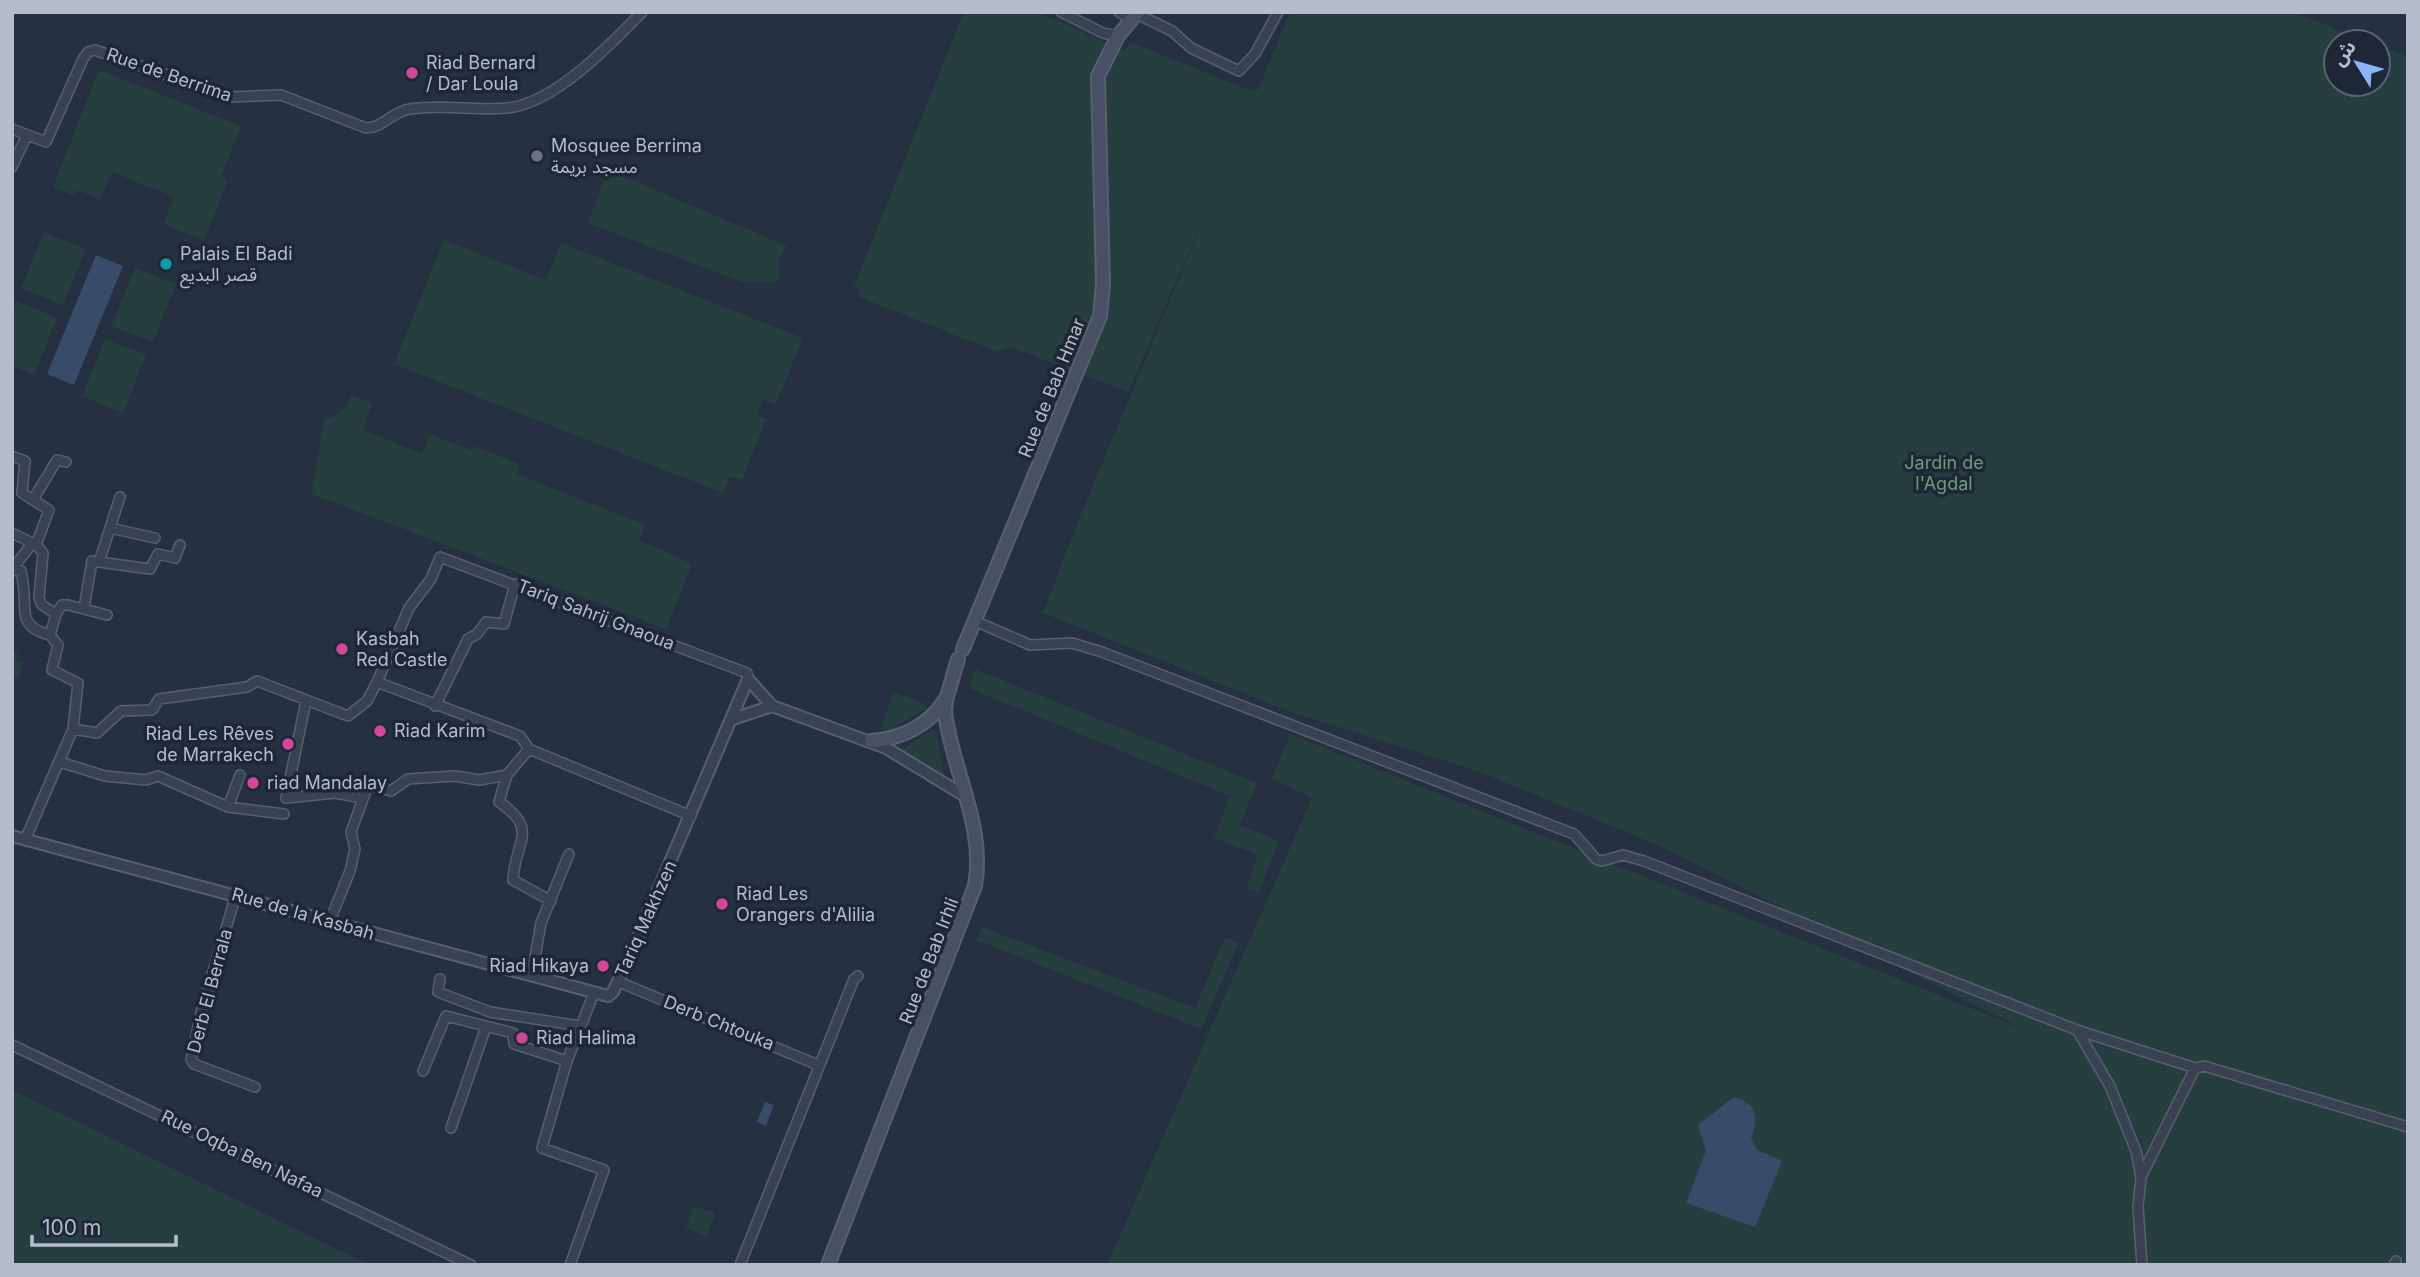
<svg xmlns="http://www.w3.org/2000/svg" width="2420" height="1277" font-family="Inter,'Noto Sans Arabic',sans-serif">
<style>
.green{fill:#273e41}
.water{fill:#384b68}
.lines{fill:none;stroke-linecap:round;stroke-linejoin:round}
.minor-casing{stroke:#57606e;stroke-width:12}
.tertiary-casing{stroke:#57606e;stroke-width:14}
.secondary-casing{stroke:#57606e;stroke-width:16}
.minor{stroke:#394250;stroke-width:9}
.tertiary{stroke:#394250;stroke-width:10}
.secondary{stroke:#475163;stroke-width:12}
.hotel-dot{fill:#d1479c;stroke:#1e2735;stroke-width:2.5}
.worship-dot{fill:#6b7280;stroke:#1e2735;stroke-width:2.5}
.culture-dot{fill:#0f9aa8;stroke:#1e2735;stroke-width:2.5}
.labels{text-anchor:middle;stroke-width:7;stroke-linejoin:round;paint-order:stroke}
.poi-label{font-size:18px;fill:#b5bdcb;stroke:#1e2735;text-anchor:start}
.street-label{font-size:18px;fill:#b5bdcb;stroke:#1e2735}
.park-label{font-size:18px;fill:#6c9c77;stroke:#1e2735}
</style>
<rect width="100%" height="100%" fill="#253040"/>
<!-- green -->
<path class="green" d="M964,12H1038L1125,51L1130,42L1249,90H1258L1290,12H2293L2369,42H2336V84H2378V45L2408,57V1265H1107L1312,798L1272,779L1290,734L2025,1030L1658,845L1477,771L1294,713L1043,613L1077,524L1217,187L1128,392L1011,347L998,352L857,296L860,288L854,286Z
M99,70L241,126L221,176L228,180L204,240L163,224L174,197L112,172L101,199L77,190L75,196L53,187Z
M608,170L787,246L778,259V282H742L588,223Z
M44,232L86,249L63,305L21,288Z
M444,240L546,280L561,243L803,338L776,404L763,399L757,415L766,419L742,480L730,476L723,493L394,364Z
M135,268L176,284L153,342L111,326Z
M16,301L57,318L34,375L12,366V310Z
M105,339L146,355L123,413L82,396Z
M351,395L372,403L363,430L422,454L430,434L471,450L474,446L519,464L517,474L645,525L639,540L692,564L666,629L312,494L324,418H332L346,406Z
M12,651L18,653L16,661L23,663L19,678L15,677L12,686Z
M975,669L1257,783L1240,825L1279,841L1259,892L1246,888L1258,855L1214,838L1230,796L969,688Z
M893,692L926,704V709L891,729L880,730Z
M932,730L936,732L944,773L939,775L901,750Z
M982,927L1195,1008L1225,937L1239,943L1201,1029L977,940Z
M12,1090L370,1265H12Z
M693,1207L712,1211L715,1216L706,1237L686,1227Z"/>
<!-- water -->
<path class="water" d="M96,255L123,266L74,385L47,374Z
M1734,1097C1758,1103 1759,1120 1751,1138L1757,1150L1782,1161L1755,1227L1686,1203L1706,1151L1698,1125Z
M765,1102L774,1105L766,1126L757,1122Z"/>
<g class="lines">
<defs>
<path id="minor" d="M1061,12L1103,33L1118,36
M1119,12L1130,19
M1137,14L1172,31L1191,48L1239,71L1255,54L1278,12
M12,129L46,142L83,59L88,52L95,50L230,97L281,95L366,128C383,128 393,111 410,109C442,104 475,111 507,108C554,104 610,45 642,12
M12,167L27,135
M12,456L25,461L22,493L49,510L36,545
M34,498L57,460L66,462
M110,528L155,538
M12,533L36,545L43,553L39,598L42,605L56,614L50,635L58,645L52,670L78,683L73,729L25,840
M100,559L120,497
M12,569L32,544
M12,570L21,571L22,577C29,607 14,626 50,635
M84,608L92,561L150,569L158,554L175,558L180,545
M56,614L62,605H68L107,615
M975,621L1030,645L1072,643L1102,652L1574,834L1596,859L1602,861L1623,855L1644,861L2077,1030L2195,1068L2204,1066L2408,1127
M377,682L409,608L431,579L440,557L747,673L748,679
M306,701L286,798L335,793L362,798
M435,706L468,639L477,634L486,622L504,624L515,584
M73,729L97,733L121,711L152,710L159,699L247,687L257,681L348,716L367,701L377,682L520,736L529,749
M529,749L691,816
M60,762L105,776L146,780L158,776L228,807
M240,775L228,807L284,814
M507,775L499,802C540,830 515,840 513,880L551,901
M236,895L202,1008L191,1059L194,1064L255,1087
M329,923L350,871L355,849L351,832L368,785L391,791L408,779L455,776L479,780L507,775L529,749
M532,975L541,923L569,854
M440,979L438,992L490,1012L580,1026
M619,982L818,1065
M2077,1030L2110,1086L2136,1151L2141,1177L2138,1207L2142,1265
M12,1045L471,1265
M423,1071L446,1016L513,1033L514,1044L567,1061
M451,1128L486,1027
M2142,1175L2195,1068
M570,1265L604,1170L542,1148L567,1061L594,993
M740,1265L854,979L858,976
M2394,1265L2396,1261"/>
<path id="tertiary" d="M733,719L772,706
M12,836L608,996L613,992L629,958L748,679L772,706L886,748L965,796"/>
<path id="secondary" d="M963,649L1100,316L1103,284L1098,76L1118,36L1138,12
M871,741C901,739 928,726 945,700
M828,1265L975,886C986,827 952,770 945,712L946,700L958,659"/>
</defs>
<!-- minor casing -->
<use href="#minor" class="minor-casing"/>
<!-- tertiary casing -->
<use href="#tertiary" class="tertiary-casing"/>
<!-- secondary casing -->
<use href="#secondary" class="secondary-casing"/>
<!-- minor -->
<use href="#minor" class="minor"/>
<!-- tertiary -->
<use href="#tertiary" class="tertiary"/>
<!-- secondary -->
<use href="#secondary" class="secondary"/>
</g>
<!-- markers -->
<g class="hotel-dot">
<circle cx="412" cy="73" r="7"/>
<circle cx="342" cy="649" r="7"/>
<circle cx="380" cy="731" r="7"/>
<circle cx="288" cy="744" r="7"/>
<circle cx="253" cy="783" r="7"/>
<circle cx="722" cy="904" r="7"/>
<circle cx="603" cy="966" r="7"/>
<circle cx="522" cy="1038" r="7"/>
</g>
<circle class="worship-dot" cx="537" cy="156" r="7"/>
<circle class="culture-dot" cx="166" cy="264" r="7"/>
<g class="labels">
<!-- poi labels -->
<g class="poi-label">
<text x="426" y="69">Riad Bernard<tspan x="426" dy="21">/ Dar Loula</tspan></text>
<text x="551" y="152">Mosquee Berrima<tspan x="551" dy="21">مسجد بريمة</tspan></text>
<text x="180" y="260">Palais El Badi<tspan x="180" dy="21">قصر البديع</tspan></text>
<text x="356" y="645">Kasbah<tspan x="356" dy="21">Red Castle</tspan></text>
<text x="394" y="737">Riad Karim</text>
<text x="274" y="740" text-anchor="end">Riad Les Rêves<tspan x="274" dy="21">de Marrakech</tspan></text>
<text x="267" y="789">riad Mandalay</text>
<text x="736" y="900">Riad Les<tspan x="736" dy="21">Orangers d'Alilia</tspan></text>
<text x="589" y="972" text-anchor="end">Riad Hikaya</text>
<text x="536" y="1044">Riad Halima</text>
</g>
<!-- street labels -->
<g class="street-label">
<text transform="translate(169 75) rotate(19)" y="6">Rue de Berrima</text>
<text transform="translate(1052 388) rotate(-68)" y="6">Rue de Bab Hmar</text>
<text transform="translate(596 615) rotate(21)" y="6">Tariq Sahrij Gnaoua</text>
<text transform="translate(303 914) rotate(16)" y="6">Rue de la Kasbah</text>
<text transform="translate(646 919) rotate(-66)" y="6">Tariq Makhzen</text>
<text transform="translate(929 961) rotate(-69)" y="6">Rue de Bab Irhli</text>
<text transform="translate(210 991) rotate(-75)" y="6">Derb El Berrala</text>
<text transform="translate(719 1023) rotate(22)" y="6">Derb Chtouka</text>
<text transform="translate(242 1154) rotate(26)" y="6">Rue Oqba Ben Nafaa</text>
</g>
<!-- park labels -->
<g class="park-label">
<text x="1944" y="469">Jardin de<tspan x="1944" dy="21">l'Agdal</tspan></text>
</g>
</g>
<!-- border -->
<rect width="2420" height="1277" fill="none" stroke="#b5bdcb" stroke-width="28"/>
<!-- north arrow -->
<g transform="translate(2357 63) rotate(307)"><circle r="33" fill="#1e2735" stroke="#5a6371" stroke-width="2"/>
<path d="M0-5L12 26L0 18L-12 26Z" fill="#8bb5fa"/>
<text y="-10" font-size="19" font-weight="bold" text-anchor="middle" fill="#b5bdcb">ش</text>
</g>
<!-- scale -->
<path d="M32 1235v10h144v-10" fill="none" stroke="#b5bdcb" stroke-width="3.5"/>
<text x="42" y="1235" font-size="21" fill="#b5bdcb" stroke="#1e2735" stroke-width="5" paint-order="stroke">100 m</text>
</svg>
